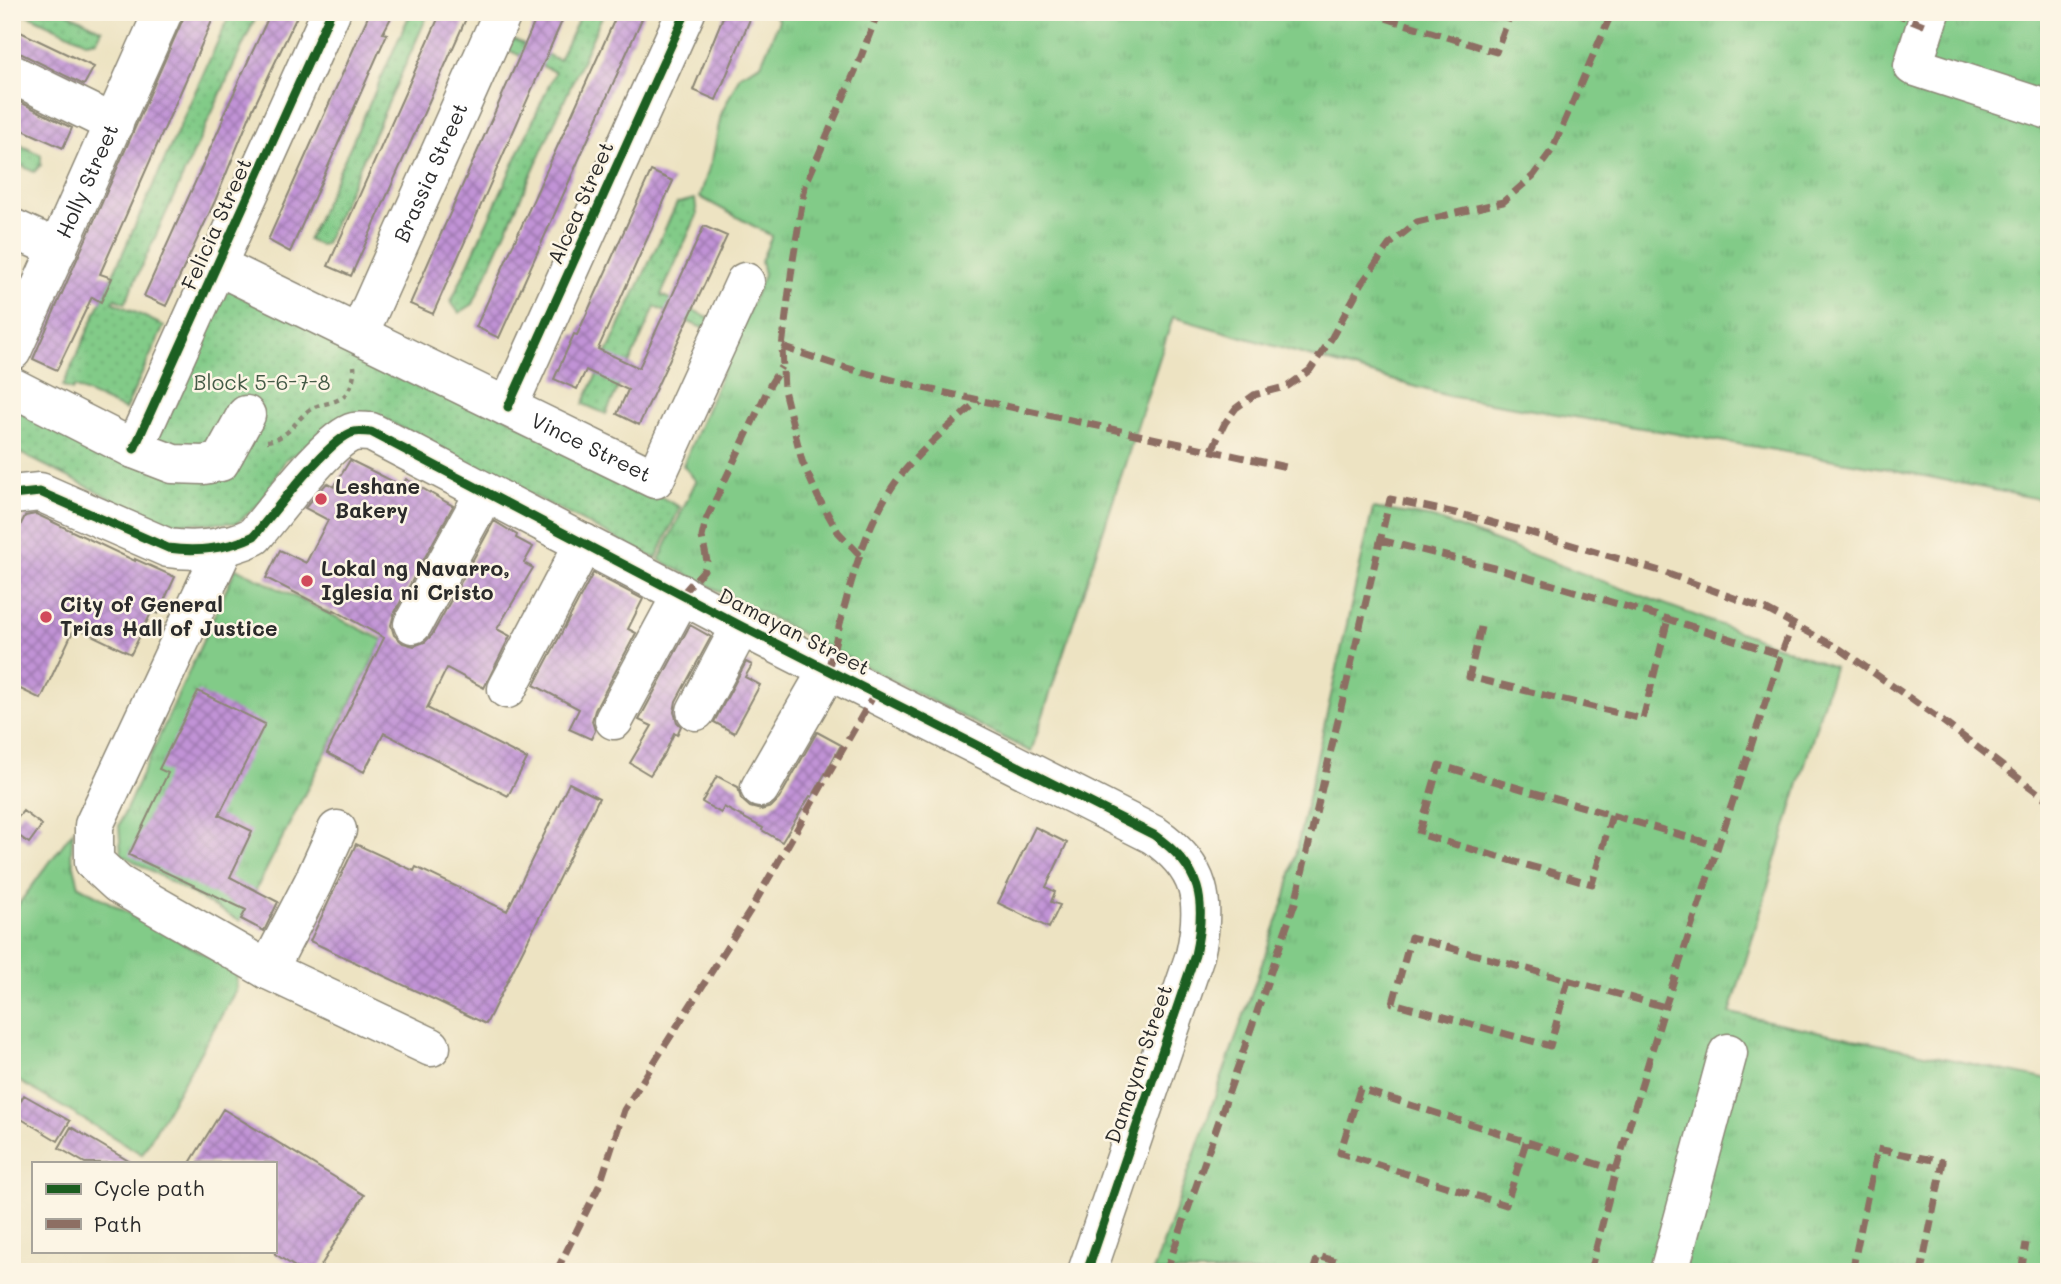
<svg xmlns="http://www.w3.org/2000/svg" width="2061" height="1284" font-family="Mali,sans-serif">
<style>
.grass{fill:url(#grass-tufts);stroke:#567b5a;stroke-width:2}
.park{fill:url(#park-dots);stroke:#567b5a;stroke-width:2}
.building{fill:url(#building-cross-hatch)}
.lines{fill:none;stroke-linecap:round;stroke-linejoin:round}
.minor-casing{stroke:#8c8776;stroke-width:41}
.path{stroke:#8c8776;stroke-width:4.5;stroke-dasharray:5 5;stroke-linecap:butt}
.minor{stroke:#fff;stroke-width:38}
.quiet{stroke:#8d6e63;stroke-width:7;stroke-dasharray:14 7;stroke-linecap:butt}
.cycleway-casing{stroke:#fcf5e5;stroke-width:13}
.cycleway{stroke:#1b5e20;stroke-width:9}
.poi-dot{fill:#d1495b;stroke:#fcf5e5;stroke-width:2.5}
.labels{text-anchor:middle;stroke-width:5;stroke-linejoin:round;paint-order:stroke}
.street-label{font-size:21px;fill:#2b2b2b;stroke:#fcf5e5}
.park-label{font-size:21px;fill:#455b47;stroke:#fcf5e5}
.poi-label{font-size:21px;font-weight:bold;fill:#2b2b2b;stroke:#fcf5e5;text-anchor:start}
</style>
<defs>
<pattern id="grass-tufts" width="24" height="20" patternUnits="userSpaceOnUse" patternTransform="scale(1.75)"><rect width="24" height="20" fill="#82cb88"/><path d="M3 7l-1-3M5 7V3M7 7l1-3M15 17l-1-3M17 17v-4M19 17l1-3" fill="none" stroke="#70ae76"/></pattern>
<pattern id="park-dots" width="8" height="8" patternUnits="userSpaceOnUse" patternTransform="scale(1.75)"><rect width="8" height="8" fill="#82cb88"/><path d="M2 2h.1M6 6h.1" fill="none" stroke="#70ae76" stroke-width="1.8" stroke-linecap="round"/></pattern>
<pattern id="building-cross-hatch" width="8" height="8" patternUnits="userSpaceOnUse" patternTransform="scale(1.75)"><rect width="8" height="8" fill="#c193d6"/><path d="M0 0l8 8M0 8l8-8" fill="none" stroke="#9d78ae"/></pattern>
</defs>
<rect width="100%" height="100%" fill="#fcf5e5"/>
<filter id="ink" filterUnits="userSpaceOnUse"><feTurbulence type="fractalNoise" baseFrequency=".0143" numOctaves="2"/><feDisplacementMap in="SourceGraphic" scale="14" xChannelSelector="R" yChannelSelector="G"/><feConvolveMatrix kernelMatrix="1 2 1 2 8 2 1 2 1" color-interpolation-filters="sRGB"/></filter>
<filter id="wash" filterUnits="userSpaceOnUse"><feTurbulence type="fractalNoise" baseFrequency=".00686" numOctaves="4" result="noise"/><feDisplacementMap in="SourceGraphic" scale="28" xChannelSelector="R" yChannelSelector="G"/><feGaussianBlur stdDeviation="1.57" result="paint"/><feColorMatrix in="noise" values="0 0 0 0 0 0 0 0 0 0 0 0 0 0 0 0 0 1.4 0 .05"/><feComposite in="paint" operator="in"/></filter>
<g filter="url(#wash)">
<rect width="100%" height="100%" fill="#ede3c2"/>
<!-- grass -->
<path class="grass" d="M772,12H2049V501L1889,469L1448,396L1173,317L1031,752L659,560L696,481L683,465L764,275L761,261L772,236L700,197L713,155L721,114L740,75L761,64L779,21Z
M1373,508L1433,518L1834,667L1730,1013L2049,1080V1272H1153L1286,896Z
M236,568L383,640L240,921L121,854L119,825Z
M73,831L71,854L79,886L237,972L236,990L142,1154L12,1077V913Z"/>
<!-- park -->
<path class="park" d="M22,12H66L102,30L97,40L86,42Z
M231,12H258L125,303L115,299L113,302L164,326L125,410L74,387L72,390L63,386Z
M407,12H429L325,244L319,245L308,240L410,14Z
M582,12H604L473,304L459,313L451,302L555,72L508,50L513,39L559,60Z
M12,141L41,155V165L34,172L12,161Z
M695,199L697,215L661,295L714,320L709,331L655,307L606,414L583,404L677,203Z
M234,285L378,351L680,507L656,559L386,420L339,418L306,448L286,459L261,502L237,523H160L12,449V408L138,464L219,292Z"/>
<g id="blocks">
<!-- building -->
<path class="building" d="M186,12H216L100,274L112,278L101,302L92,297L57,370L33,359Z
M271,12H299L252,111L215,201L166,306L144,296L224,118H222L236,89H235Z
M370,12H394L383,33L387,34L290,252L268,240Z
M441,12H469L351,276L328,266Z
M539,12H566L433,314L410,304Z
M618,12H645L499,338L476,327Z
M725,12H740L751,17L716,100L693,90Z
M12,28L94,67L84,85L22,54L12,52Z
M12,98L72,128L63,148L12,125Z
M651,171L673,181L598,349L639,368L704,226L727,236L639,425L617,414L628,390L586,370L577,389L554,379L574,334L577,335L601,282Z
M350,460L402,486L406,479L453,506L394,614L391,625L394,635L403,643L414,646L425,642L432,635L494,521L517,535L516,538L533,547L524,563L533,568L497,629L510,636L484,688L447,668L427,708L527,759L508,796L384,733L364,772L327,753L384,638L334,610L333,612L266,578L280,550L306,563L328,520L305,508L327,483L334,487Z
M36,514L135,561V559L175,577L158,614L152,611L131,654L75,627L41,699L12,685V542L25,516Z
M593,573L643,599L628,629L636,633L595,710L592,721L595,731L591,739L569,729L579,709L534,685Z
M690,625L711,637L676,701L674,712L677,722L681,726L677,735L674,733L665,753L650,775L630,763L652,726L639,720Z
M746,662L752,665L745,677L760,685L734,733L714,722Z
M198,691L265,724L219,815L252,831L230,877L278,902L264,931L241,919L246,910L129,855L168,773L159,769Z
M817,732L841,745L812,797L810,796L782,842L762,830L763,828L724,807L721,813L702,802L717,776L738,787L741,799L750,807L761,810L771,807L779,799Z
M569,783L599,798L486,1024L310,941L356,844L414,871L416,867L507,911Z
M23,811L42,825L29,843L12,831V825Z
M1035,827L1067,843L1046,887L1055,892L1051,902L1060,905L1049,928L998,903Z
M24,1095L70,1121L58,1141L13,1114Z
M223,1109L364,1195L317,1272H303L275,1254V1163H190Z
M71,1127L132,1163H85L59,1148Z"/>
</g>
</g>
<g filter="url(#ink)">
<use href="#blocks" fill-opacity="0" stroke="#8c8776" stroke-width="2"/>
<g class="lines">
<defs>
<g id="minor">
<path d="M1930,12L1913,66L2049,110"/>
<path d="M12,74L114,124"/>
<path d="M12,228L58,249"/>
<path id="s1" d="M218,266L655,479L745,282"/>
<path id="s2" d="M359,334L503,12"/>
<path id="s3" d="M12,351L163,12"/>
<path d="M12,387L134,449L173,464L203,465L220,462L246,415"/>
<path d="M508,407L686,12"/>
<path d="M134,449L331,12"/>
<path d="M12,495L40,492L168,548C196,552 228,549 254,536C273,514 329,438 354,432C359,431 366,432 371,432L741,626L1154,835C1202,868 1207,901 1195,955L1087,1272"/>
<path d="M225,545L94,825V862L118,884L268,970L431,1047"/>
<path d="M413,624L485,492"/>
<path d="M507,689L584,543"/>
<path d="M696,711L741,626"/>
<path d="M614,720L682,594"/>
<path d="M760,788L828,670"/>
<path d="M268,970L313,883L337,830"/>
<path d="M1669,1272L1728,1053"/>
</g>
</defs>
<!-- minor casing -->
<use href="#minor" class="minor-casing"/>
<!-- path -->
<path class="path" d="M267,441C293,438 297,413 317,406C327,403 340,402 347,393C352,386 355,373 354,366"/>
<!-- minor -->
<use href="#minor" class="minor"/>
<!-- quiet -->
<path class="quiet" d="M1366,12L1496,52L1511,12
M1892,12L1926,26
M782,347L846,368L923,388L1291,468
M1212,450L1225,423L1236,408L1254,395L1288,386L1310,370L1331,339L1362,283L1389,245L1417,222L1503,202L1533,176L1552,150L1612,12
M1380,540L1503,570L1668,619L1781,655
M860,555L838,532L818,497L802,461L784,390L782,347L793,260L805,186L859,62L878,12
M682,594L704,570L707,561L702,537L706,520L770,385L781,367
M1481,627L1469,677L1643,719L1668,619
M828,670C844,611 859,533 895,483C918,451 950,426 979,400
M1612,815L1592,884L1419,834L1439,765L1718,846
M1568,980L1550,1046L1393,1003L1411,937L1665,1007
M1526,1142L1506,1205L1340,1153L1360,1089L1616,1170
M556,1272L600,1184L624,1110L750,911L875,693
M1166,1272L1295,903L1390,499L1460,514L1521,530L1660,571L1767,610L1840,649L1945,723L2049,801
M1313,1272L1318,1256L1372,1272
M1590,1272L1616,1170L1665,1007L1781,655L1793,623
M1852,1272L1877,1149L1943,1162L1921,1272
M2021,1272L2026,1243"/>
<defs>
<path id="cycleway" d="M508,407L686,12
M134,449L331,12
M12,495L40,492L168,548C196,552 228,549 254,536C273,514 329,438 354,432C359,431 366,432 371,432L741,626L1154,835C1202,868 1207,901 1195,955L1087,1272"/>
</defs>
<!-- cycleway casing -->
<use href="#cycleway" class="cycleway-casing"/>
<!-- cycleway -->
<use href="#cycleway" class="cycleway"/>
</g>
</g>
<!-- markers -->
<g class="poi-dot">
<circle cx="321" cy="499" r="7"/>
<circle cx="307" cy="581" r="7"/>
<circle cx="46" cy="617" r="7"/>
</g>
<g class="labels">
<!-- street labels -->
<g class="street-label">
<text dy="7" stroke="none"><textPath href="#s2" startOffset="177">Brassia Street</textPath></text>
<text dy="7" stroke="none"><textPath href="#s3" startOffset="186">Holly Street</textPath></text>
<text transform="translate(581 203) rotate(-66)" y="7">Alcea Street</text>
<text transform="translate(217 224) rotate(-66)" y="7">Felicia Street</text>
<text dy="7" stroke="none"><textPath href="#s1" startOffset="415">Vince Street</textPath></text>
<text transform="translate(794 632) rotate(27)" y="7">Damayan Street</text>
<text transform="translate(1139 1064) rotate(-71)" y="7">Damayan Street</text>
</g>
<!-- park labels -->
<g class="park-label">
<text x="262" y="390">Block 5-6-7-8</text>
</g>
<!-- poi labels -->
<g class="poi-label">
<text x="335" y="494">Leshane<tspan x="335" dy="24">Bakery</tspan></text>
<text x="321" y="576">Lokal ng Navarro,<tspan x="321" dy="24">Iglesia ni Cristo</tspan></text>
<text x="60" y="612">City of General<tspan x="60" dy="24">Trias Hall of Justice</tspan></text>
</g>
</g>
<!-- margin -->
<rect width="2061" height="1284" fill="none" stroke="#fcf5e5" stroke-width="42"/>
<!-- legend -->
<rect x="32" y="1162" width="245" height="91" fill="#fcf5e5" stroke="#a8a49b" stroke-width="2"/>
<rect x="46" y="1184" width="35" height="10" fill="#1b5e20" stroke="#a8a49b" stroke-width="2"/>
<text x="94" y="1196" font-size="21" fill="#2b2b2b">Cycle path</text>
<rect x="46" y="1219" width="35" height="10" fill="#8d6e63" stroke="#a8a49b" stroke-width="2"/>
<text x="94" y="1232" font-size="21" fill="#2b2b2b">Path</text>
</svg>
